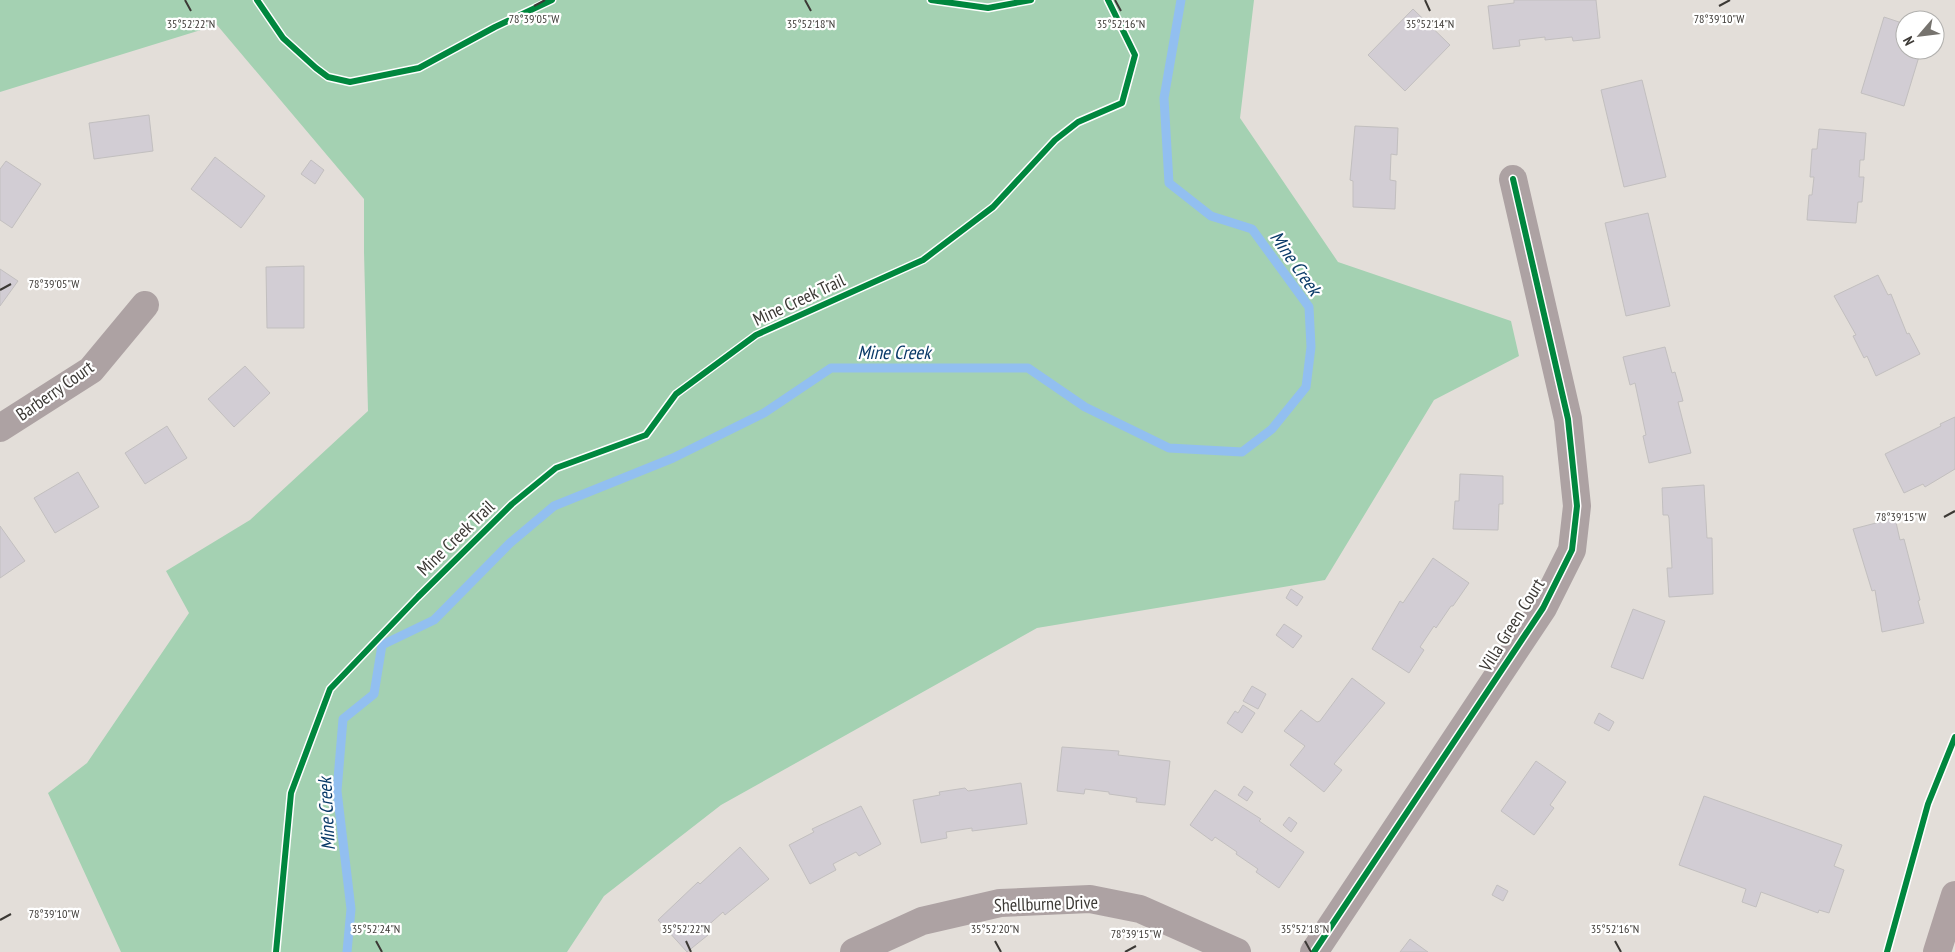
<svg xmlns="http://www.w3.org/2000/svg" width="1955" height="952" font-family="'PT Sans Narrow',sans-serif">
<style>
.green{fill:#a4d1b2}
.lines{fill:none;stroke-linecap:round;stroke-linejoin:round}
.stream{stroke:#92bff0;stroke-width:9}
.building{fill:#d2cdd4;stroke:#c2bfbf}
.path{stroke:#aaa0a1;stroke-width:3;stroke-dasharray:2.5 4;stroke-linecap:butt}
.minor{stroke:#ada2a3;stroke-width:28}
.major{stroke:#afa2a3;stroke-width:28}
.cycleway-casing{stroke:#fff;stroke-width:9}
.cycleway{stroke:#00873e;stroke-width:6}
.ticks{fill:none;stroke:#3c3935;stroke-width:2}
.labels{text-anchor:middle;stroke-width:4.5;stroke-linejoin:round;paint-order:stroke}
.street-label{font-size:18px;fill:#3c3935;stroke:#fff}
.water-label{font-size:19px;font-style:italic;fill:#0a3a68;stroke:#fff}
.ticks-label{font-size:12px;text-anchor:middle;fill:#3c3935;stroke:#fff;stroke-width:4.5;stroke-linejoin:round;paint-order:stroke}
</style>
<rect width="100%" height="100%" fill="#e3ded9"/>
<!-- green -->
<path class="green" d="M0,0H1254L1240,118L1338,262L1511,321L1519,356L1434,400L1325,580L1037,628L721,805L604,896L567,952H121L48,793L87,763L189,613L166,571L250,520L368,411L364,252V199L217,25L0,92Z"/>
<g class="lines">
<!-- stream -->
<path class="stream" d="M347,952L351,909L337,791L343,719L374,694L382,645L434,620L510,543L554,506L673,458L764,413L831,368H1028L1085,407L1169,448L1242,452L1272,429L1306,387L1311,347L1309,307L1252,229L1211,216L1169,183L1164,98L1181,0"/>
</g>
<!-- building -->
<path class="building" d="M1514,0H1596L1600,38L1573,41L1572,37L1545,40V37L1519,40L1520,46L1493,49L1488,6L1514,3Z
M1413,9L1450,45L1405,91L1368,55Z
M1884,17L1905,24V50H1921L1904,106L1861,93Z
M1642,80L1666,177L1624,187L1601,90Z
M149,115L153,151L94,159L89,123Z
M1355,126L1398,128L1397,155L1391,154L1390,180L1396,181L1395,209L1353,207V181L1350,180Z
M1819,129L1866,133L1864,160H1860L1859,177H1864L1862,202H1858L1856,223L1807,220L1809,195H1812L1814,177H1810L1812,149H1817Z
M215,157L265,196L241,228L191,189Z
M311,160L324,170L315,184L301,174Z
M6,161L41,184L12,228L0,220V169Z
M1648,213L1670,306L1626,316L1605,223Z
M304,266V328H267L266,267Z
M0,269L18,281L0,306Z
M1878,275L1888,295L1891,294L1907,334L1909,333L1920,354L1876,376L1867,356L1864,358L1853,336L1856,335L1834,296Z
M1665,347L1672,373L1675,372L1683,401L1678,402L1691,453L1649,463L1643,436L1646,435L1635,383L1630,385L1623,357Z
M245,366L270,393L234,427L208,399Z
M1955,417V469L1925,487L1923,484L1904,493L1885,454L1941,426L1940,424Z
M167,426L187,458L145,484L125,453Z
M78,472L99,507L55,533L34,498Z
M1460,474L1503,476V504H1499L1498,530L1453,529L1455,501H1459Z
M1704,485L1707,538H1712L1713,594L1669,597L1667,568H1672L1669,518L1668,515H1663L1662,488Z
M1895,518L1900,540L1904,539L1920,600L1918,601L1924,623L1882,632L1875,590L1872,591L1853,529Z
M0,526L25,561L0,578Z
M1433,558L1469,583L1453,606H1451L1436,628L1434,626L1420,647L1424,650L1409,673L1372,649L1400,601L1403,603Z
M1291,589L1303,597L1297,606L1286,598Z
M1633,609L1665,621L1643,679L1611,667Z
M1284,624L1302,636L1293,648L1276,635Z
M1352,678L1385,703L1334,764L1342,770L1324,792L1290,765L1305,746L1284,731L1301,710L1317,722L1320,721Z
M1252,686L1266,694L1258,709L1243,701Z
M1243,705L1255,713L1242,733L1227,723L1235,711L1238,713Z
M1599,713L1614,722L1609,731L1594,723Z
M1062,747L1119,751L1118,755L1170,761L1165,805L1136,802L1137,798L1109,794V792L1085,789L1084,794L1057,791Z
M1536,761L1566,782L1550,805L1554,808L1534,835L1501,811Z
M1021,783L1027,824L972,831V828L946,832L947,838L921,843L913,800L940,795L939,792L965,788L968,791Z
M1244,786L1253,792L1247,801L1238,795Z
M1215,790L1261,819L1259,821L1304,852L1279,888L1256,872L1258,869L1236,854L1237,852L1215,837L1212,841L1190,825Z
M1704,796L1842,845L1834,866L1844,870L1829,913L1819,910L1818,913L1761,892L1756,907L1742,902L1746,889L1679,865Z
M861,806L881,844L859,856L856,852L833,864L836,870L810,884L789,845L814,832L812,829Z
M1289,817L1297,823L1291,832L1283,825Z
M740,847L769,879L725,915L723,912L703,930L708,935L687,952L658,920L698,882L700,884Z
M1497,885L1508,891L1503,901L1492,895Z
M1410,939L1425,950L1428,952H1400Z"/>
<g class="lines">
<!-- path -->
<path class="path" d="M276,952L291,793L330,689L418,597L512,504L556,468L646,435L676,394L756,335L923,260L993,207L1055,140L1078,122L1122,103L1135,55L1108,0"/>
<!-- minor -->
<path class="minor" d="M0,428L91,370L145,305
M854,952L922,921L1000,903L1090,899L1140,909L1237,952
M1314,952L1543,608L1572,550L1577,506L1568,419L1513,179"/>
<!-- major -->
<path class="major" d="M1937,952L1955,895"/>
<defs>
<path id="cycleway" d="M257,0L283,38L316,68L328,77L350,82L419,68L495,27L552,0
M931,0L988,8L1031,0
M276,952L291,793L330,689L418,597L512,504L556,468L646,435L676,394L756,335L923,260L993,207L1055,140L1078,122L1122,103L1135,55L1108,0
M1314,952L1543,608L1572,550L1577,506L1568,419L1513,179
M1887,952L1928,804L1955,737"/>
</defs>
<!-- cycleway casing -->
<use href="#cycleway" class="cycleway-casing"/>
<!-- cycleway -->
<use href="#cycleway" class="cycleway"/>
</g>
<!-- ticks -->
<path class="ticks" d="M185,0L191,11M805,0L811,11M1115,0L1121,11M1425,0L1430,11M534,6L545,0M1719,6L1730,0M0,290L11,284M1944,517L1955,511M0,920L11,914M376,941L382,952M686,941L691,952M995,941L1001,952M1305,941L1311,952M1615,941L1621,952M1125,952L1136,946"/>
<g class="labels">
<!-- street labels -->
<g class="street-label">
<text transform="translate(799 300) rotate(-25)" y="6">Mine Creek Trail</text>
<text transform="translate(55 391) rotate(-35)" y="6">Barberry Court</text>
<text transform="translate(456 538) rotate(-44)" y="6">Mine Creek Trail</text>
<text transform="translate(1512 625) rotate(-58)" y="6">Villa Green Court</text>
<text transform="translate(1046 904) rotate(-2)" y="6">Shellburne Drive</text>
</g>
<!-- water labels -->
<g class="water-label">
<text transform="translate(1296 263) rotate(55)" y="7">Mine Creek</text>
<text x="894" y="359">Mine Creek</text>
<text transform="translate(326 814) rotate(-93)" y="7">Mine Creek</text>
</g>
</g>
<g class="ticks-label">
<text x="534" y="23">78°39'05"W</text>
<text x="1719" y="23">78°39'10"W</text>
<text x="191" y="28">35°52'22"N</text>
<text x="811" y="28">35°52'18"N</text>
<text x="1121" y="28">35°52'16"N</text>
<text x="1430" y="28">35°52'14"N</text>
<text x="54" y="288">78°39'05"W</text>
<text x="1901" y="521">78°39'15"W</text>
<text x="54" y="918">78°39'10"W</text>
<text x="376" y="933">35°52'24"N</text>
<text x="686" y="933">35°52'22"N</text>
<text x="995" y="933">35°52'20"N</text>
<text x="1305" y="933">35°52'18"N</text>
<text x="1615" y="933">35°52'16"N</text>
<text x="1136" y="938">78°39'15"W</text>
</g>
<!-- north arrow -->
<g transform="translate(1920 35) rotate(242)"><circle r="24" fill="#ffffff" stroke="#b1b0ae"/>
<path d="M0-4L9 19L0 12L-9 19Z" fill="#76736e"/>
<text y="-8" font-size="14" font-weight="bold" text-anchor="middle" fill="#3c3935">N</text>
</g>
</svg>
